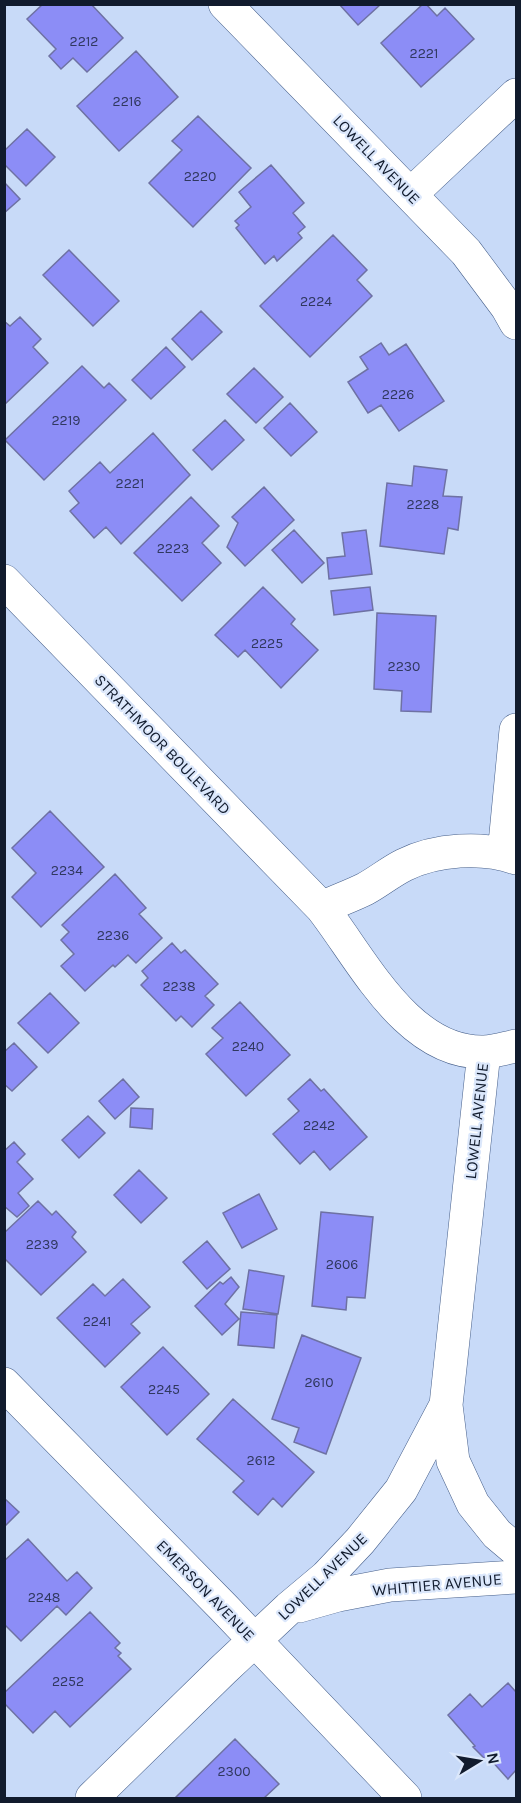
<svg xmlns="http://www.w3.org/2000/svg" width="521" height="1803" font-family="Karla,sans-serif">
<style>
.building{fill:#8c8df6;stroke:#6e71a3;stroke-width:1.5}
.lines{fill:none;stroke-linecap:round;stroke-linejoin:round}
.street-casing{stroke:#465f8a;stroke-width:34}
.street{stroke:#fff;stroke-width:33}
.labels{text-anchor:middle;stroke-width:4.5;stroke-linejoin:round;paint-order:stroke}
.number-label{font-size:14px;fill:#30385f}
.street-label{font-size:16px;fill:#111b2d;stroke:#dbe7fb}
</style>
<rect width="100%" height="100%" fill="#c8daf8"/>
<!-- building -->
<path class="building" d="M43,4H91L123,38L87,72L73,58L61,69L49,56L56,49L27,19Z
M339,4H381L358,25Z
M423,4H426L437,16L445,8L474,39L421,87L381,43Z
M136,51L178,97L119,151L77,106Z
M198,116L251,168L193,227L149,183L182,150L172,141Z
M27,129L55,157L26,186L4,164V151Z
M271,165L304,203L293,213L305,227L298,233L302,238L277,261L274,256L265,264L236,228L239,225L235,221L251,207L239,192Z
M4,182L20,199L4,213Z
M333,235L367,270L357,280L372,296L310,357L260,306Z
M69,250L119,301L93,326L43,275Z
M201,311L222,332L192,360L172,339Z
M20,317L41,339L33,347L48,363L4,405V321L10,326Z
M381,343L389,355L406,344L444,401L399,431L381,405L368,413L348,382L368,369L360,357Z
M166,347L185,367L151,399L132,380Z
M82,366L104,388L109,383L126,400L44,480L5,440Z
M254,368L283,397L256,423L227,394Z
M290,403L317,432L291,456L264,428Z
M225,420L244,440L212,470L193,450Z
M153,433L190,475L121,544L106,527L94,538L70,511L79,503L69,491L100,462L110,473Z
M414,466L447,470L443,496L462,497L458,530L448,528L444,554L380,546L387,483L412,486Z
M264,487L294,520L245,566L227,547L238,523L232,517Z
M191,497L219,526L202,543L221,563L182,601L134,553Z
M294,530L324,563L302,583L272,550Z
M366,530L372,574L329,579L327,558L345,556L342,533Z
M263,587L295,619L291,624L318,650L281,688L245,650L238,657L215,635Z
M370,587L373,610L334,615L331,591Z
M377,613L436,616L431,712L401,711L402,691L374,689Z
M50,811L104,867L41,927L12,897L36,873L12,848Z
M115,874L146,908L139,914L162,938L136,963L128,955L115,967L113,965L85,991L61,966L74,954L61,940L69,932L62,925Z
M172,943L181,953L185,950L218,984L205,996L214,1005L192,1027L181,1016L176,1021L141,985L148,978L142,971Z
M50,993L79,1023L48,1053L18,1023Z
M240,1002L290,1055L246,1096L206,1054L223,1038L212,1028Z
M14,1043L37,1067L12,1091L4,1084V1052Z
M123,1079L139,1097L115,1119L99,1101Z
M310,1079L321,1091L324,1089L367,1137L330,1170L314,1151L300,1164L273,1134L299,1111L288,1099Z
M131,1108L153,1109L152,1129L130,1127Z
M88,1116L105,1133L79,1158L62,1140Z
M14,1142L25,1154L17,1162L33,1179L18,1193L29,1206L17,1217L4,1206V1151Z
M139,1170L167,1198L141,1223L114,1195Z
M259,1194L277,1229L242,1248L223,1213Z
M38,1201L52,1215L56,1211L76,1232L72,1237L86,1252L41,1295L4,1258V1233Z
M321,1212L373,1217L365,1298L347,1297L346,1310L312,1306Z
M207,1241L230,1269L207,1289L183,1262Z
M249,1270L284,1276L278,1314L243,1309Z
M231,1277L239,1287L225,1304L239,1319L222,1335L195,1306L220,1282L223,1284Z
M123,1279L150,1307L131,1324L140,1333L105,1367L57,1318L93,1284L105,1296Z
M241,1312L277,1315L274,1348L238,1345Z
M302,1335L361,1358L326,1454L294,1442L299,1428L272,1419Z
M163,1347L209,1394L167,1435L121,1387Z
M233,1399L314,1472L282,1507L273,1498L258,1515L233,1492L244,1481L197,1439Z
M4,1498L19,1512L4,1527Z
M28,1539L67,1581L77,1572L92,1588L66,1615L57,1606L21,1641L4,1624V1561Z
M90,1612L120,1643L115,1648L121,1653L118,1656L131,1669L70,1727L55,1711L33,1733L4,1703V1693Z
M508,1683L516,1692V1770L508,1779L490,1759L487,1761L473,1747L475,1746L448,1715L470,1694L482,1707Z
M235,1739L279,1784L264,1798H175Z"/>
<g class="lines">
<defs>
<path id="street" d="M225,4L466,252L507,307L516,323
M411,194L516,95
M4,581L322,908
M504,854L516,730
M516,858C483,846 436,849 404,865C390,872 378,882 365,889C351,896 336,901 322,908C362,959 408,1055 485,1052C495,1051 506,1048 516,1046
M4,1384L224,1608L405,1798
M446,1405L453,1461L473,1504L497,1534L516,1550
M299,1606L338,1595L390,1585L516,1577
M92,1798L223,1670L289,1608L326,1577L360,1541L401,1490L446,1405L484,1052"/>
</defs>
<!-- street casing -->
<use href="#street" class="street-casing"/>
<!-- street -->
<use href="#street" class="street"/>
</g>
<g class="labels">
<!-- number labels -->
<g class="number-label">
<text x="84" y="46">2212</text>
<text x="424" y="58">2221</text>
<text x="127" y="106">2216</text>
<text x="200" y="181">2220</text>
<text x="316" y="306">2224</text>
<text x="398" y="399">2226</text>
<text x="66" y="425">2219</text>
<text x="130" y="488">2221</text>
<text x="423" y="509">2228</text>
<text x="173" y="553">2223</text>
<text x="267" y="648">2225</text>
<text x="404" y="671">2230</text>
<text x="67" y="875">2234</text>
<text x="113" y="940">2236</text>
<text x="179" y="991">2238</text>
<text x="248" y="1051">2240</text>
<text x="319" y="1130">2242</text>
<text x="42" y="1249">2239</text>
<text x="342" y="1269">2606</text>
<text x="97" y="1326">2241</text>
<text x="319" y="1387">2610</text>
<text x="164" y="1394">2245</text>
<text x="261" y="1465">2612</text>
<text x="44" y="1602">2248</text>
<text x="68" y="1686">2252</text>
<text x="234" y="1776">2300</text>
</g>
<!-- street labels -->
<g class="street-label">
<text transform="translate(377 159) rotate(46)" y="6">LOWELL AVENUE</text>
<text transform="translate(163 744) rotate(46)" y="6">STRATHMOOR BOULEVARD</text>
<text transform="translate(476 1121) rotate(-84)" y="6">LOWELL AVENUE</text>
<text transform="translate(322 1576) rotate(-44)" y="6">LOWELL AVENUE</text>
<text transform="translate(437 1584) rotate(-5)" y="6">WHITTIER AVENUE</text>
<text transform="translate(206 1590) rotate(46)" y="6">EMERSON AVENUE</text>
</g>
</g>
<!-- border -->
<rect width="521" height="1803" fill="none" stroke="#111b2d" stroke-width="12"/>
<!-- north arrow -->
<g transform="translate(479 1761) rotate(79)" stroke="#dbe7fb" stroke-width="4.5" paint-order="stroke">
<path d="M0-4.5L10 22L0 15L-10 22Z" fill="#111b2d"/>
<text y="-9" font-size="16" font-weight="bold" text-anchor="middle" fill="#111b2d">N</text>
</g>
</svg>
